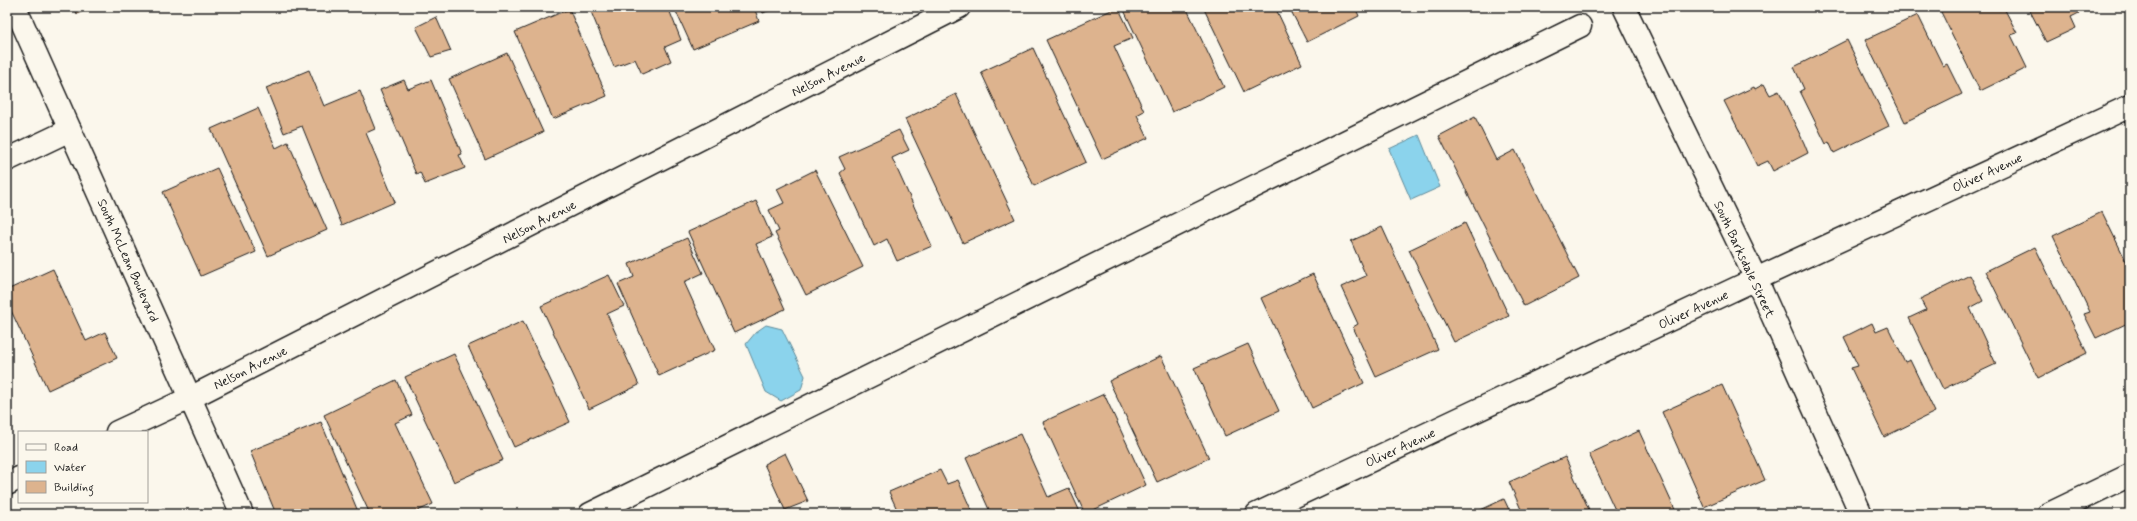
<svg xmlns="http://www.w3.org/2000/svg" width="2137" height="521" font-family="Mynerve,sans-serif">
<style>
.water{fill:#8bd3ec;stroke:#5f8a99}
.building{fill:#ddb38e;stroke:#1c1c1c}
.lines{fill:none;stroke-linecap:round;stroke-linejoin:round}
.minor-casing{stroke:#1c1c1c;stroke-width:25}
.major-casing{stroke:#1c1c1c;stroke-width:25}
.minor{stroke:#fbf7ec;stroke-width:22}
.major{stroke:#fbf7ec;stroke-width:22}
.labels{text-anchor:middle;stroke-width:3.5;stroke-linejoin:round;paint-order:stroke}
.street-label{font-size:13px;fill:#1c1c1c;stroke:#fbf7ec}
</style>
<rect width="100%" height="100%" fill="#fbf7ec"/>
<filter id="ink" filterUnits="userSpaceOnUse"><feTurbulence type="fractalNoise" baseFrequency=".025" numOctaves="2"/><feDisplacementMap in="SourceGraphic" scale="8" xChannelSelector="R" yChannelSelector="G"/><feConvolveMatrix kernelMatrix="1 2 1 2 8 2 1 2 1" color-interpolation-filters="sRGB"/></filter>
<g filter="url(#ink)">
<!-- water -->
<path class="water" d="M1419,135L1440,187L1411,200L1389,149Z
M766,325L782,329L805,376L801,390L781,401L766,392L746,344L756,332Z"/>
<!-- building -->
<path class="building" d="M74,7H92L77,14Z
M589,7H650L652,11L662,7H668L681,40L665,47L671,61L642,74L635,59L614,67Z
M674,7H754L759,21L693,49Z
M761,7H777L763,13Z
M1118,7L1133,38L1114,46L1144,111L1137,115L1148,138L1102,159L1046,40Z
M1186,7L1224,87L1172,112L1123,8Z
M1203,7H1275L1302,64L1244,92Z
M1289,7H1355L1359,16L1307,42Z
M1945,7H1997L1999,10L2004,8L2017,33L2011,35L2027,68L1980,91L1940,10Z
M2028,7H2081L2083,11L2071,17L2076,28L2046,42Z
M569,9L607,96L553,119L515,32Z
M1918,15L1943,66L1947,64L1962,94L1905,122L1865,40Z
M436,17L451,51L431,57L416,27Z
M1847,40L1889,126L1834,153L1829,142L1826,144L1800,91L1804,89L1794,67Z
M1033,48L1086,162L1034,186L981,72Z
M507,53L543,132L485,159L449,79Z
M309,70L324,106L360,91L375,129L366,133L395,202L342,225L302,126L284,133L266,88Z
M404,80L408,89L431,80L462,154L459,155L465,168L425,184L420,172L416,174L380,90Z
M1764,84L1770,95L1779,91L1804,143L1808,153L1773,171L1768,161L1757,166L1724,101L1754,87L1755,89Z
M956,94L1015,219L963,243L905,119Z
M258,108L276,148L288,142L327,230L268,256L211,129Z
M1475,117L1496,160L1515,150L1579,278L1524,306L1439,136Z
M899,130L909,150L892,158L932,246L897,261L887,239L874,246L840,173L845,169L839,157Z
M217,168L256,252L201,276L163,192Z
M815,170L863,267L806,295L775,233L779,231L769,210L784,203L777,189Z
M756,201L772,237L756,244L785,309L734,333L688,232Z
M2102,212L2130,269V322L2096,338L2084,314L2090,312L2053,236Z
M1465,223L1509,316L1454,342L1409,250Z
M1382,227L1438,349L1376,377L1353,327L1358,324L1341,287L1366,276L1351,241Z
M687,238L703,273L684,282L715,350L659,376L618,284L634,277L629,264Z
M2035,247L2087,353L2038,378L1986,271Z
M53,269L86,341L105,332L117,358L48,390L7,302V290Z
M1313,274L1364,383L1312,408L1261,298Z
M609,275L624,306L607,314L639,385L589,409L541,306Z
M1970,275L1983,301L1970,308L1996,364L1943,389L1909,318L1926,310L1920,299Z
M523,321L570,422L514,447L468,346Z
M1872,323L1876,332L1888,327L1905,362L1910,360L1935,412L1884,437L1851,368L1858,366L1844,337Z
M1248,344L1279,411L1225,436L1194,368Z
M454,354L503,460L454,482L405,377Z
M1161,356L1209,458L1157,482L1109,381Z
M396,380L412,415L395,423L433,504L411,514H370L324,415Z
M1722,385L1765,480L1704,507L1662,412Z
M1104,394L1146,485L1085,514L1043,422Z
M321,422L359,514H276L250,451Z
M1639,431L1677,514H1617L1589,454Z
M1020,434L1048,497L1069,488L1081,514H991L966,458Z
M785,453L808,501L785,510L764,464Z
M1565,457L1591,514H1523L1509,482Z
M940,470L947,484L958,480L973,514H899L889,492Z
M1504,499L1511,514H1472Z
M164,509L166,514H152Z"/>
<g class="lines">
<defs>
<path id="minor" d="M1624,7L1756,279L1861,514
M7,160L70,130
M117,432L190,398L959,7
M7,484L19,478
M590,514L1580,26
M1257,514L1756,279L2130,106
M2049,514L2130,475"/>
<path id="major" d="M15,7L242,514"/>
</defs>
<!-- minor casing -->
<use href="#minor" class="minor-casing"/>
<!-- major casing -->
<use href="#major" class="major-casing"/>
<!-- minor -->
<use href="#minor" class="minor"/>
<!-- major -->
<use href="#major" class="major"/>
</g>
</g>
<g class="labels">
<!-- street labels -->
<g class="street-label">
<text transform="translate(828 74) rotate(-27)" y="5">Nelson Avenue</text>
<text transform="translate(1987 172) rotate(-25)" y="5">Oliver Avenue</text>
<text transform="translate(539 221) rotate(-27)" y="5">Nelson Avenue</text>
<text transform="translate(1745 259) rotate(65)" y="5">South Barksdale Street</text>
<text transform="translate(129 260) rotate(66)" y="5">South McLean Boulevard</text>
<text transform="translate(1693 309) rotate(-25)" y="5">Oliver Avenue</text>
<text transform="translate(250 367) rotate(-27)" y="5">Nelson Avenue</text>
<text transform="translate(1400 447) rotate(-25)" y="5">Oliver Avenue</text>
</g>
</g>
<!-- margin -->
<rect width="2137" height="521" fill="none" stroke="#fbf7ec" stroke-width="24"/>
<rect x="12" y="12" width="2113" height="497" fill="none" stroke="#1c1c1c" stroke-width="1.5" filter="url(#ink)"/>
<!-- legend -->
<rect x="18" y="431" width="130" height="72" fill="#fbf7ec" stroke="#a29f99"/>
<rect x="26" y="444" width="20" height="6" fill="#fbf7ec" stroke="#a29f99"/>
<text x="54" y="451" font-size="12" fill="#1c1c1c">Road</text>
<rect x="26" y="461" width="20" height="12" fill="#8bd3ec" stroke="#a29f99"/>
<text x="54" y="471" font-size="12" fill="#1c1c1c">Water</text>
<rect x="26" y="481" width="20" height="12" fill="#ddb38e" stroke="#a29f99"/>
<text x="54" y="491" font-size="12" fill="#1c1c1c">Building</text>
</svg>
